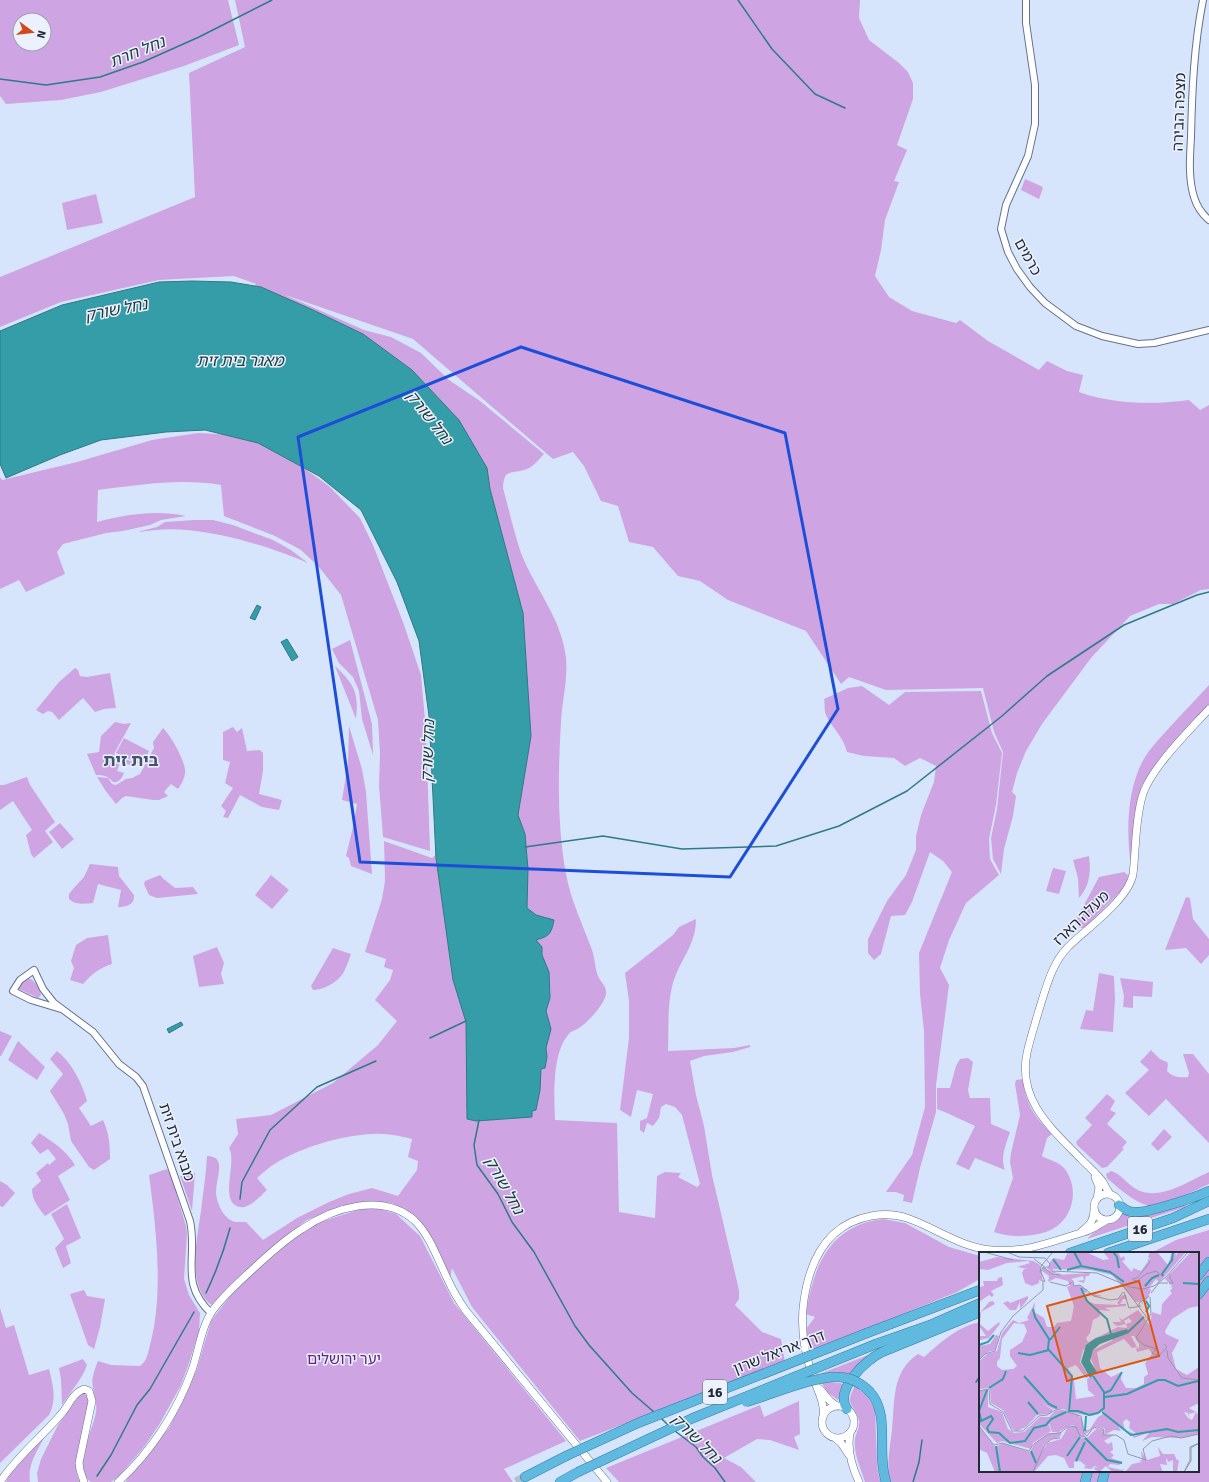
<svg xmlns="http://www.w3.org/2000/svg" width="1209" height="1482" font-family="Signika,'Noto Sans Hebrew',sans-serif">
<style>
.green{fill:#cea5e2;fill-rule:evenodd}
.water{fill:#349da7;stroke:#2f7a85}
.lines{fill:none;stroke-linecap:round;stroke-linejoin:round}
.stream{stroke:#2f7a85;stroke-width:1.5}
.trunk-tunnel{stroke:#b3c0d4;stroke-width:9;stroke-dasharray:9 4.5;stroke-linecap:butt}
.tertiary-casing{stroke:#63738c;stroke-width:8}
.secondary-casing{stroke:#63738c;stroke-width:8}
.trunk-casing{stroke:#327ca0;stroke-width:10}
.tertiary{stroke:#fff;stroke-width:6}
.secondary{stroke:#fff;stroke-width:7}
.trunk{stroke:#60bae0;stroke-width:9}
.trunk-bridge-casing{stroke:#327ca0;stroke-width:10;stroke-linecap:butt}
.trunk-bridge{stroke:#60bae0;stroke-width:9}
.marked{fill:none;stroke:#1d4ed8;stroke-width:3;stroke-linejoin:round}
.labels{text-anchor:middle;stroke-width:3;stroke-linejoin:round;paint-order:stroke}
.shield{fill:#ebf2fe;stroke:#606671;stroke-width:1}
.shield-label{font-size:14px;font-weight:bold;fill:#242a35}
.street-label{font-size:15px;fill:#242a35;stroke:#ebf2fe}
.park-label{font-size:15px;fill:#64267d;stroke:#ebf2fe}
.water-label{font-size:16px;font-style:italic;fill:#243b3e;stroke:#ebf2fe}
.quarter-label{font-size:17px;font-weight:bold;fill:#44536b;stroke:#ebf2fe}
.inset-river{fill:none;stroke:#349da7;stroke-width:2}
.inset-road{fill:none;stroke:#8f9aac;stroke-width:1}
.view{fill:#de570e;fill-opacity:0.15;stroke:#de570e;stroke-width:2}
.inset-edge{fill:none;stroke:#242a35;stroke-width:2}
</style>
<rect width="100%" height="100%" fill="#d7e5fc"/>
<!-- green -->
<path class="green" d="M0,0H228L239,45L184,66L101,92L61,100L6,104L0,96ZM20,20H44V44H20Z
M235,0H860L859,18L869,40L899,63L908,72L913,83V99L897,145L907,150L894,181L899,182L885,220L881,250L875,276L889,297L912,311L956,323L960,320L988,341L1039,370L1047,361L1067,371L1083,375L1079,392C1112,404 1154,405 1189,400L1200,410L1209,405V589L1201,590L1173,604H1159L1130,616L1091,658L1042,724L1026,751L1017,773L1012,792L1016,796L1013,816L1004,849L1001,874L993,859L991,838L997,809L1003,752L994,732L983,688L886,690L849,677L841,684L806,631L728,600L700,581L678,576L653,547L629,542L618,506L601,501L584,466L573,452L553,459L413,339L285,295L364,330L391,337L421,353L449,380L480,401L544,454C539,459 533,467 527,469C512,475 504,467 503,488C509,510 514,532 521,553C535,589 562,619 566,658C568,680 562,701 561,722C558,773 557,824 566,874C571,901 583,925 592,950C595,958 595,969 598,976C601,983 607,986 606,994C605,1004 587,1023 579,1028C575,1031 570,1031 568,1035C552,1054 554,1096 555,1120L617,1123L619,1212L655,1218L657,1176L665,1172L681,1173L678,1177L697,1187L700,1184L682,1115L675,1107L666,1104L661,1107L659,1118L653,1126L647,1123L644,1133L640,1130V1121L647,1118L653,1094L637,1090L631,1117L620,1110L629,1038V1001L625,973L673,935L679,927L696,919C696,947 678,961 672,987C667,1008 669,1030 668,1051L734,1048L750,1045V1047L733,1052L704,1056L690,1061L696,1095L704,1126L712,1175L739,1290V1299L735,1305L762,1332L781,1339L785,1362L580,1441L472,1307L452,1268L450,1280L422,1225L407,1210L392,1203L379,1202L354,1204L331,1210L307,1220L291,1232L213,1306C186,1289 197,1238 201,1211C203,1193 206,1175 207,1156C213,1156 218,1158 219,1164C220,1173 216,1183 216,1193C217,1204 224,1220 236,1222C239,1222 243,1222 246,1222L263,1240L297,1218L329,1202L349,1194L372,1188L398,1196L417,1170L418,1161L408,1157L412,1139C399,1136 386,1133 373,1134C342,1135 302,1147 276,1163C269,1167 263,1173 257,1178L267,1190C259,1197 246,1213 235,1205C221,1195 237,1162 229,1148L238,1134L236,1119L271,1115L333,1083L378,1045L397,1021L375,1000L390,980L393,970L384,967L386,959L365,952L382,899L385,881L384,841L432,858L485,812L484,556L250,293L256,284L234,276L159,280L61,302L0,327V277L195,197L189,73L245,47Z
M1025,179L1041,186L1043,188L1039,199L1021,190Z
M96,194L103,223L67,230L62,203Z
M198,433L236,435L259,441L288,457L329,486L360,518L373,545L403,622L421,675L426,731L430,851L383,837L379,786L380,754L378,720L341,595L319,567L301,550L275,536L224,516L221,485C179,478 140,485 98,490L97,522C128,514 155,510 186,516L161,520L150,525L123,531L106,533L63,544L57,552L65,574L26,592L19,580L0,589V477L2,480L77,462L152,440Z
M194,520H213L233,525L273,540L291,550L308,563C270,547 228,534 187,530C170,528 153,530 137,532L157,527L165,522Z
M350,640L372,724L373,755L362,719L359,691L353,677L339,663L332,649Z
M335,666C354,684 359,692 356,719Z
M75,668L78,670L80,676L87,677L110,673L116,708L104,709L95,712L83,698L59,720L52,712L48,711L43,714L36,710L59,682Z
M1209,685V706L1152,770L1142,785L1139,795L1131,860L1130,858C1126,825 1128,779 1149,751C1155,743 1162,736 1169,728C1182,714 1196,699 1209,685Z
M862,686L889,705L905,692L981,691L992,733L1002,753L996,805L989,839L990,859L999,875L966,903L949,940L940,968L949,985L936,1085V1112L920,1168L912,1203L903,1201L904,1195L896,1192H886L912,1155L925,1107L924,1031L920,994L919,953L952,872L943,861L930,852L912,902L905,915L891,916L881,954L874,960L868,953V939L887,901L906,875L916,850V836L921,815L934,782L936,766L920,758L905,766L894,758L864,756L847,752C843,736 832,728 826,715C824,711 825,704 824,699L848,688Z
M115,722L124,724L131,723L114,754L135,763L134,766L120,762L117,771L124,773C122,778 119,783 113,782C108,776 104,775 96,775L87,754L99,752L101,736Z
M349,726L362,769L366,792L372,874L351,866L349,858L346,856L353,827L357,804L342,800L348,764Z
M233,727L237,732L242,728L247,751L260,750L263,753V771L259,794L282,800L279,810L262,807L240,795L228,818L223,817L226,811L221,806L233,788L225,783L230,762L223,760V732Z
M163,728C171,736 187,763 185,774C184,779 181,785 178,789L171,784L164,792L168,796L159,800H153L126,796L122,798L116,804L105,790L97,777L108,778L112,784L116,785L126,779L132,778L140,774L154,748L153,742Z
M124,738L149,751L142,765L116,753Z
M27,777L30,785L55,822L45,831L53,842L34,858L31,854L26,835L32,830L13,801L0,810V785H4Z
M60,823L74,839L62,849L49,832Z
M1089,856C1091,871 1090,886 1079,898L1078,878L1073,860Z
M90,864L118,867L119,876L134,895C135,905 126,907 118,907L121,890L98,884L93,903C85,904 75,905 69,899V894L73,889L84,877Z
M1053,868L1066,871L1059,894L1046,891Z
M1124,872L1128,875L1127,881L1123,889L1084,928H1079L1076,922L1077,918L1099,877Z
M160,875C164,880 169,883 175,888L193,887L198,894L157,898L149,895L144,884L145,881Z
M271,875L289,890L272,909L255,895Z
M1186,897L1190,898L1193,919L1209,939V955L1201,964L1186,948L1165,950Z
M108,935L112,964C99,968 92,974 83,984L70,980L74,968L71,961L76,945L87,938Z
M217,947L224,963L221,974L224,984L199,987L193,956Z
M333,948L351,954C345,971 343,979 326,987C321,989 318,990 313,990L311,986Z
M1099,973L1114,976L1115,999L1113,1032L1080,1029L1086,1010L1093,1011Z
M27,978C35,979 39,988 41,995L38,998L19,989V986Z
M1120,978L1153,982L1152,997L1133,996V1008L1123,1007L1124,996Z
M0,1031L12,1036L1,1056H0Z
M18,1041L45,1067L37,1080L8,1060Z
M1151,1050L1160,1059L1167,1062L1168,1064L1167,1071C1172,1077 1181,1078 1188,1077L1189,1073L1183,1054H1193L1209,1074V1143L1166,1099L1149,1116L1125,1093L1149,1070L1140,1062Z
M57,1051C72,1063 82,1083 87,1101L79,1108L91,1126L103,1120C109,1133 110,1144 110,1159L94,1170L89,1167L71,1141L68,1124L64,1114L50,1091L63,1074L50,1059Z
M968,1058L973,1062L968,1090L970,1098H990L991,1124L1010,1132C1006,1144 1000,1158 1005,1170L975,1158L969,1170L956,1164L975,1126L947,1113L937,1109V1088H950L956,1066L960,1059Z
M1023,1079C1025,1103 1035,1118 1052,1134L1047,1138L1042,1156C1049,1160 1059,1162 1064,1168C1081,1189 1073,1223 1046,1232C1030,1237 1010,1238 994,1232L1013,1178L1010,1162L1011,1153L1020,1115L1015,1084L1016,1080Z
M1107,1094L1115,1101L1110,1110L1116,1113L1107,1124L1127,1142L1122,1148L1124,1149L1107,1167L1102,1168L1077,1145L1076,1142L1092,1125L1085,1118Z
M1164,1129L1172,1137L1158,1151L1151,1144Z
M39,1133C53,1142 66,1150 75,1165L58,1176L70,1200L45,1216C38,1207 32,1200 32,1189L41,1181L36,1173L48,1163L49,1165L56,1159L48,1149L40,1154L31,1143Z
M167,1169L171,1176L186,1226L187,1234L184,1279L189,1295L200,1313L199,1331L188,1366L181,1385L159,1425L144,1447L120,1475L111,1482H91C72,1469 93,1430 96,1412C98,1400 90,1386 93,1376C94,1371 96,1366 98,1361L111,1365L140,1366C147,1361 148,1353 150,1345C164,1294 156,1228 149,1175Z
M1111,1171C1120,1173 1127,1184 1136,1189C1160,1202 1188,1181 1209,1172V1184C1195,1191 1181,1197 1166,1202C1163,1203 1158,1206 1154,1206C1139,1207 1117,1187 1107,1178L1106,1174Z
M195,1173L192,1211L180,1176Z
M0,1181L7,1185L15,1193L3,1207L0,1206Z
M1188,1202L1185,1207L1087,1239L1098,1228L1117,1221L1122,1213L1135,1217L1142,1216Z
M67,1204L81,1238L66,1246L71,1263L63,1268L55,1248L64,1239L51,1214Z
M361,1209H380L396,1214L420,1236L454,1303L566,1441L504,1469L513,1482H126L130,1472L169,1428L197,1369L211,1321L238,1286L287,1244L317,1223Z
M883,1219L905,1223L949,1247L980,1256V1279L957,1292L810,1352L806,1329L815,1317L806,1314C813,1266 830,1225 883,1219Z
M1209,1230V1482H890C886,1463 890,1448 892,1430C895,1402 891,1372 918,1354L924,1357C941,1342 957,1327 980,1322V1471H1198V1253H1151L1176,1240Z
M84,1290L87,1296L105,1299L100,1327L94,1349L88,1345L70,1294Z
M0,1308L6,1328L14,1325L29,1375L49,1369C53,1385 57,1400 49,1415L0,1463Z
M876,1352C864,1359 856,1365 848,1376L838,1373L817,1375Z
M83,1359L87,1365C82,1380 70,1392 62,1405L61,1379L59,1368Z
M830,1382L846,1384L838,1400L827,1392L822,1383Z
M855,1386L867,1396L875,1409L877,1461L878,1473L881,1482H865C861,1469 853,1453 855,1439C856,1433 860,1427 859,1421C856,1404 843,1407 855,1386Z
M84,1393L89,1398L76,1466L77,1475L81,1482H38L37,1473L41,1459L58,1425L80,1395Z
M799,1401L800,1434L794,1437L799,1450L770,1440L757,1439L724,1458L741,1467L756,1482H619L606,1468L760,1405L764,1417Z
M46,1434C38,1450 27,1464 30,1482H6L9,1475Z"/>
<!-- water -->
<path class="water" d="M192,281L231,282L261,287L313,310L363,334L412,370L459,420L487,468L490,489L523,613L531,736L518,815L525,834L528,869L527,908L536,915L554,920C551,935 549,936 536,940L542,947V955L549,972L550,998L546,1011L551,1029L546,1048L547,1057L545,1068L541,1069L540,1090L536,1110L532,1111V1117L476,1121L467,1119L466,1022L453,980L436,858L429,716L419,641L397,582L361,510L319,476L258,443L205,430L166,432L101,440L60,455L6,478L0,464V331L62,305L159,282Z
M257,605L261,607L255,620L250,618Z
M287,639L298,657L292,661L281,642Z
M181,1022L183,1025L169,1033L167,1029Z"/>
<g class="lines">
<!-- stream -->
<path class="stream" d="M738,0L772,49L815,94L845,108
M0,79L46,85L100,77L143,62L199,37L272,0
M525,847L603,836L682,849L776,846L839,826L907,791L1002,716L1047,676L1124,625L1197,595L1209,592
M430,1038L466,1021
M479,1120L474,1145L477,1165L498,1194L512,1222L534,1252L575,1326L589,1345L632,1393L654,1412
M240,1199L242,1182L270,1130L317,1087L376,1061
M206,1293C216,1272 224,1251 230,1228
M976,1382L980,1376
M660,1417L669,1426
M675,1431L696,1447L703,1457L715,1468L725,1482
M97,1476L111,1455L137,1405L150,1389L194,1312
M913,1482L919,1462L922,1440"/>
<!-- trunk-tunnel -->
<path class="trunk-tunnel" d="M516,1482L525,1477"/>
<defs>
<path id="tertiary" d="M1026,0V23L1035,85V124L1028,156L1006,205L1001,229L1008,252L1017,269L1030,287L1045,303L1076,326L1102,336L1138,344L1154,343L1209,330
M1203,0C1194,45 1192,91 1191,137C1190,156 1188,178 1194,197C1197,207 1202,214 1209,220
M61,1009L31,1000L13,991L20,980L34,970L43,989L54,1003L93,1032L119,1064L136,1077L143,1086L190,1221C198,1257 179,1283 211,1313"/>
<path id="secondary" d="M1095,1177L1099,1187L1097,1199
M1094 1207a13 13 0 1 1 26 0a13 13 0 1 1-26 0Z
M1111,1195C1107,1191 1106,1187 1103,1182C1097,1174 1089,1167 1082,1160C1053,1130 1017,1101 1027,1053C1030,1039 1035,1024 1039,1010C1046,988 1052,963 1068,947C1086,929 1129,899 1133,874C1136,849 1135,822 1142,797C1149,770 1189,731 1209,709
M1082,1231C1090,1225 1094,1220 1094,1210
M820,1389L830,1401L837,1406
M822 1422a16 16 0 1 1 32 0a16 16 0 1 1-32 0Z
M823,1418C825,1402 818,1392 813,1377C804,1352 800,1326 804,1300C810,1260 827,1224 871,1216C882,1214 895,1214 907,1218C936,1228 960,1247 991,1250C1021,1253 1046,1244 1074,1235C1080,1233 1086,1232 1091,1229C1097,1227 1101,1223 1107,1220
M850,1433C847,1449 852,1467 859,1482
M835,1438L841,1443L849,1455
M0,1482C18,1455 43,1436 63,1412C69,1404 74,1392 84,1389L89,1391L92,1401L79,1463L80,1470L84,1482
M118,1482C151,1452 177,1412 192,1370C199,1350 201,1327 213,1310C224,1295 239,1282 253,1269C268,1255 284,1240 302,1229C333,1208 382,1192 414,1220C430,1235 438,1260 448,1280C453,1291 459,1301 466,1311L607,1482"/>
<path id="trunk" d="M1119,1205C1124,1209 1128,1212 1133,1212C1146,1214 1196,1197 1209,1191
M1070,1253L1173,1218L1209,1201
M1108,1253L1209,1219
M1198,1276L1209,1262
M1198,1295L1209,1281
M867,1333L980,1290
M876,1344L930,1325L980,1303
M870,1392C891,1415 876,1453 886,1482
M847,1409C834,1389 866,1360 882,1352L980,1312
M525,1477L566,1456
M560,1482L578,1472
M1085,1482L1088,1471
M1102,1482L1105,1471"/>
</defs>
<!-- tertiary casing -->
<use href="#tertiary" class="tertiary-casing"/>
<!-- secondary casing -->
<use href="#secondary" class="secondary-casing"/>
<!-- trunk casing -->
<use href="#trunk" class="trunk-casing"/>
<!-- tertiary -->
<use href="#tertiary" class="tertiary"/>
<!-- secondary -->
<use href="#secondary" class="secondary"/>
<!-- trunk -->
<use href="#trunk" class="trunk"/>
<defs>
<path id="trunk-bridge" d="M746,1402C771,1395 813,1376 838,1377C851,1377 861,1383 870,1392
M566,1456L638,1423L867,1333
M578,1472L693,1418L876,1344"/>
</defs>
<!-- trunk-bridge casing -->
<use href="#trunk-bridge" class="trunk-bridge-casing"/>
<!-- trunk-bridge -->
<use href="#trunk-bridge" class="trunk-bridge"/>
</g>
<!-- marked area -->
<path class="marked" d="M521,347L785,433L838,709L730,877L360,862L298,437Z"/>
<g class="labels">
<!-- shield labels -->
<g class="shield">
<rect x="1128" y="1217" width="24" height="24" rx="3"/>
<rect x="703" y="1380" width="24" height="24" rx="3"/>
</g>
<g class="shield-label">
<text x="1140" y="1234">16</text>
<text x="715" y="1397">16</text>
</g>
<!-- street labels -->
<g class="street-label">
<text transform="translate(1179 112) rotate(-88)" y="5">מצפה הבירה</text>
<text transform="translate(1028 257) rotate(61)" y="5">כרמים</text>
<text transform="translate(1081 918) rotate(-44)" y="5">מעלה הארז</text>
<text transform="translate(177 1142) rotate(71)" y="5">מבוא בית זית</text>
<text transform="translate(779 1352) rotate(-21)" y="5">דרך אריאל שרון</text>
</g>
<!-- park labels -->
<g class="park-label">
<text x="344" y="1364">יער ירושלים</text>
</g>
<!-- water labels -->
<g class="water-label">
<text transform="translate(137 51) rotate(-22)" y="6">נחל חרת</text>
<text transform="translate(116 309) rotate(-11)" y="6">נחל שורק</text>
<text x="240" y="366">מאגר בית זית</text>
<text transform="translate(430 417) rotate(52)" y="6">נחל שורק</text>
<text transform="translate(427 751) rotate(-88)" y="6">נחל שורק</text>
<text transform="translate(505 1185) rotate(61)" y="6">נחל שורק</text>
<text transform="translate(697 1438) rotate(45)" y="6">נחל שורק</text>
</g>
<!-- quarter labels -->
<g class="quarter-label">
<text x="131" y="766">בית זית</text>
</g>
</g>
<!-- overview -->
<g transform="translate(979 1252)">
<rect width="220" height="220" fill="#d7e5fc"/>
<path d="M89,0H107L124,8L130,7L125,1L139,0L142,6L145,4L146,8L143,9L153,20L154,16L162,19L170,8L171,11V7L169,5L171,0L179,1L189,13L193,0H196L197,4L199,0H207L186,24L180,30L177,27L170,36L172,38L168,48L161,53L165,49L157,50L133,23L112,18L74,17L73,19L82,22L73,21L68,16L71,14V10L75,6L85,8ZM220,0V54L210,56L193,67L186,79L187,82L200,88L193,101L197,117L208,123L220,115V151L210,156L217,160L210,162V166L209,161L205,160L209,166L213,168L217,160L220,163V182L202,186L173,185L163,189L171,180L155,186L149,178L157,184L158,182L150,176L151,170L147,167L144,170L146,179L139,174L142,179L135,178L125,183L126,177L118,174L107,182L105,179L111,177L119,165L124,162L127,163L124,159L113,164L88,160L99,163L103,167L106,184H100L103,186L109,185L118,176L125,178L124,183H135L125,189L129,192L133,190L134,198L131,200L135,203L132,206L144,210L140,213L131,212L129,215L143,218L145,216L143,220H133L127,214L120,220L115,217L116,215L120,216L116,214L112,217L104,216L107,214L101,209L95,210V216H90L85,206L77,203L69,204L55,220H16L8,201L0,197V174L16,195L24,191L51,200L56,191L69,182L83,180L81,185L72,187L65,192L62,201L68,191L82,187L89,175L96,174L91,173L80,180H73L70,171L76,162L69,171L72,179L54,191L52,197L23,189L18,191L0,172V139L7,137L9,138V155L23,160L29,177L35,181L45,180L61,165H70L77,158L88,160L85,157H74L62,151L74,158L71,162L58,163L47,175L38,179L33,177L24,158L12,151L11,136L0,137V109L8,102L18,99L23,81L34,68L40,71L50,68L48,66L56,50L55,60L65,66L68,75H75L78,71L92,69L95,54L88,35L91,34L89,29L77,26L69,30L70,24L63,19L64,15L77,23L111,21L110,24H107L105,31L98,29L105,28L104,24L92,27L95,29L91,33L94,31L95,34L100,33L109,38L107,40L123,44L116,45L105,40L107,49L116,52L140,53L138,51L141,47L138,48L144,43H147L148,47H144L141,52H147V54L126,56L132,59L120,58L121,64L114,68L111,81L107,86L109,90L139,75L148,76L147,72L153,70L150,66L145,69L147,72L138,74L133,70H142L140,65L143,68L159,58L168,69L160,80L168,70L171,73L173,60L182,63L183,52L193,41L191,39L194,35L191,36L193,34L186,27L211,1ZM35,71L45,72L48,79L43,90L31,98V104L38,114L34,117L23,118L18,114V110L21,106L23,87ZM152,84H155L160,92V95L156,97L167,94L157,97L158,100L170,97L173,102L166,111L169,122L165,125V132L157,136H147L142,127L143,120L132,125L121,116L118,100L145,87L153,96L158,95ZM128,85L134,88L114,98L111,105L118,121L108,127L109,138L116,144L97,147L95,129L89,116L97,113L107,126L110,125L101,110L104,98L111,91ZM18,5L54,9L61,13L64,30L60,28V31L53,34L46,31L43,21L45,17H49L38,15L51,11L49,9L28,11L9,18L0,17V10ZM23,25L24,33L12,39L15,43L13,45L10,43L0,50V35L5,34L4,29H18L19,26ZM49,44V47L41,57V50L37,58H31L24,51L29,49L31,51ZM14,49L16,52L2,60L1,72L9,79L20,70L21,72L10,86L1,88L0,84H7L0,74V62L10,50ZM17,83L20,84L16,98L9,100L0,107V94L11,92ZM179,195L184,202H195L198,208H200L198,220H194V208L190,210L187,206L188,213L181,212L184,220H146L153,212L163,210L160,209L163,208L162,199L168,208L181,204Z" fill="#cea5e2" fill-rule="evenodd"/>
<path d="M148,77L150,81L121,92L114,98L111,109L118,120L111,126L102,110L107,93L117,86Z" fill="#349da7"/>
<path class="inset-river" d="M95,0L102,13M134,0L138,5L140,16M74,7L82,18M102,14L131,20L145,30M88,18L102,14M184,24L183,22L193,8L194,0M204,31L220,32M166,34L173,26L180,23M102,36L108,49L128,67L132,82M54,57L56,65L70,87L69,97L93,124L90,160M167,60L170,54L167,49M149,80L165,65M71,88L81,75M0,93L9,90L15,83M39,101L51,103L70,98M45,124L70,152L78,156M10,136L24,127L27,119M126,141L132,138L143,120M126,145L148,142L179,128H186L199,134L219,129M49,150L59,162M90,159H99L110,163L119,161L125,156V140L114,124M123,160L152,183L188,177L199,180L220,178M2,168L0,159L8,138M0,170L12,164L14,167L8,176L10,180L20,181L31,191L46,189L55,176L67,173L72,167L87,160M106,179L107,164M106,186L128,208L143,211M17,194L21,220M52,199L57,211M88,204L101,185M97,209L106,190"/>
<path class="inset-road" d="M5,0L34,8M28,0L40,5L66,6L71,12L70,15H67M55,7L67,16M73,19L118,21L151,35L164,37L175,34L187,25L209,0M61,21L62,14L74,0M153,27L158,26L168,14L171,10L169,7M154,28L158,29L167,22L177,19L184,25M66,30L62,20L64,15L73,22L82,23M71,30L87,34L94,30L95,34L101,33L115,44L131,48L139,47L144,40M142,31L172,71M190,31H194L191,26V22M145,40L150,56L162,54M172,41L180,31H189M171,45L172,62L157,86L165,93L178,97L173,101L180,104L188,95L185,92M160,55V51L170,44M188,98L189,106L203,126L220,128M0,108L6,102L16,99L22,80L34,64L64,38V28M0,139L10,137L11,152L24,160L33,179H44L60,164L68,163L78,157L102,164L105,181L108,184M0,174L15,193L23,191L50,199L55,192L69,182L81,181L90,174L97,175L101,184L107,185M108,184L114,176L119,175L125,178L124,183H137L145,188L149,202L167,208L164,197L173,189L192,184L202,186L220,182M54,220L66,192L73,187L81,186M92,220H110M205,220L211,208V195L220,191M205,220L212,209V196L220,191"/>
<path class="view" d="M160,29L180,104L88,129L68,54Z"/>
<rect width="220" height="220" class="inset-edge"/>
</g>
<!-- north arrow -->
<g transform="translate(32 32) rotate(105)"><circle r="19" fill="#ebf2fe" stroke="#9ba2ae"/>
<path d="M0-3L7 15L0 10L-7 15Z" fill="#d24a1c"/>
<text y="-6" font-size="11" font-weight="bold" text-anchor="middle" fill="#242a35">N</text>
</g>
</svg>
